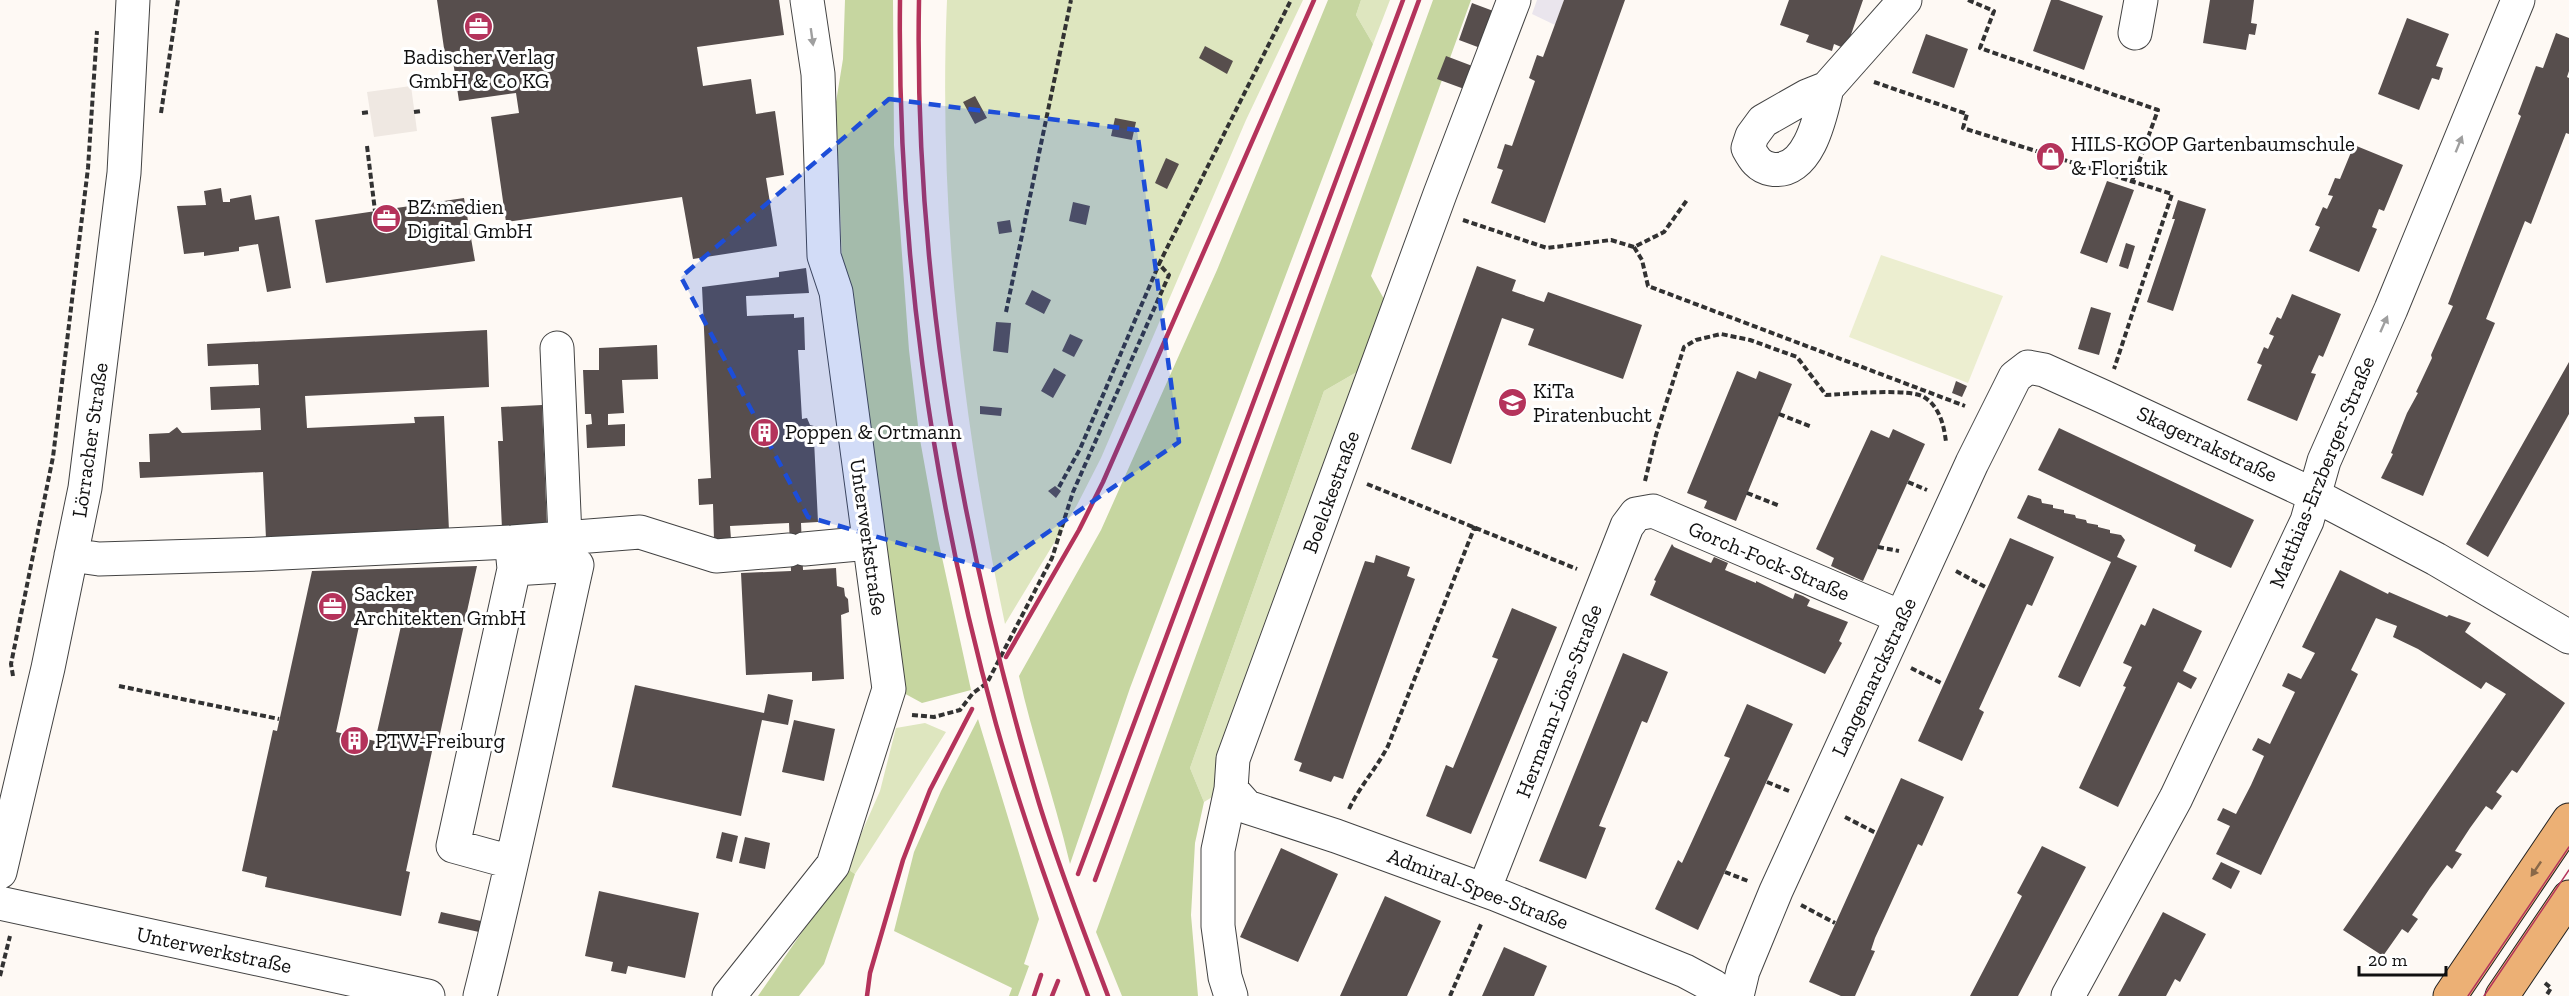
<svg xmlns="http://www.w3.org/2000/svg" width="2569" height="996" font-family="'Zilla Slab',serif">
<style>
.industrial{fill:#eae5ed}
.green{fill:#dee6bf}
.forest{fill:#c6d6a0}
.pitch{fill:#eceed0}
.plaza{fill:#efe8e2}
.building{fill:#574e4d;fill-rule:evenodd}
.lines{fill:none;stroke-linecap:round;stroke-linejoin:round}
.minor-casing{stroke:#434343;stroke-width:35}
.major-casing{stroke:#212121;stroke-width:35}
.path{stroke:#323232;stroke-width:4;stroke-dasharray:6 3;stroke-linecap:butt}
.minor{stroke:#fff;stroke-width:33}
.major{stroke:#ecb075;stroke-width:33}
.tram{stroke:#b4335b;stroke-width:1.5}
.rail{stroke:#b4335b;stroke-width:4.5}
.oneway{fill:#9f9f9f}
.oneway2{fill:#896848}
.marked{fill:#1d4ed8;fill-opacity:0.2;stroke:#1d4ed8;stroke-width:4.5;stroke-dasharray:12 8;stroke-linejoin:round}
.labels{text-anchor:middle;stroke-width:6;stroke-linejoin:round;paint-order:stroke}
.poi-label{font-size:21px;fill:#101010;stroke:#fff;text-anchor:start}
.street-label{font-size:21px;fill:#101010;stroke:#fff}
</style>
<rect width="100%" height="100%" fill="#fef9f4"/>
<!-- industrial -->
<path class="industrial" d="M1537,0H1564L1555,25L1532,14Z"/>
<!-- green -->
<path class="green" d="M947,0H1303L1246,120L1101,458L1077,505L1005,624C962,420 938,209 947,0Z
M1361,0H1390L1373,44L1356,15Z
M1362,369L1214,796L1204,802L1190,768L1324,391Z
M925,723L946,732L855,874L846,868L880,791L896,728Z"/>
<!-- forest -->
<path class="forest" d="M845,0H893L894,145L909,350L919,434L938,539L971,690L922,703L900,691L843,289L836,102L843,59Z
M1328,0H1361L1356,15L1373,44L1130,688L1070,864C1055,800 1033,739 1019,676L1101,530L1217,270Z
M1433,0H1471L1371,276L1384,299L1362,369L1324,391L1190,768L1204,802L1195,843L1191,915L1198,996H1122L1096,932Z
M978,719L1039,919L1024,964L1029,966L1018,996H1009L1012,988L894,931L914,852L941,791Z
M846,868L855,874L824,964L799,996H758Z"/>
<!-- pitch -->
<path class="pitch" d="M1881,255L2003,296L1968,383L1849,337Z"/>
<!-- plaza -->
<path class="plaza" d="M411,86L417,131L374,137L367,92Z"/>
<!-- building -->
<path class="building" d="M437,0H779L784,35L697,47L703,86L751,79L756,114L775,111L784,175L766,178L777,246L693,259L682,197L506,222L491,117L519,113L516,93L459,101L453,61L446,62Z
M1564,0H1625L1545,223L1491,203L1503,170L1497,168L1505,144L1512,146L1535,81L1529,78L1537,55L1543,57Z
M1789,0H1863L1846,49L1834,44L1832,51L1806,42L1809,35L1780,25Z
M2051,0H2059L2103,16L2084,70L2033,51Z
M2210,0H2254L2251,23L2257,24L2255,35L2249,34L2246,50L2203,43Z
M1472,3L1496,12L1483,49L1459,40Z
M2407,18L2449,34L2436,66L2443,68L2439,80L2432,78L2419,110L2378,94Z
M2556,33L2569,38V71L2567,77L2569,78V134L2566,133L2531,224L2525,221L2486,319L2495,323L2423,496L2381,478L2393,454L2391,453L2407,413L2418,393L2416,392L2432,358L2431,355L2453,306L2448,304L2521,116L2518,114L2536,66L2543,68Z
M1926,34L1968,49L1954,88L1912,73Z
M1205,46L1233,61L1227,74L1199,58Z
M1446,56L1475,67L1467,90L1437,79Z
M975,96L987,118L975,124L963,102Z
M1115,118L1136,122L1132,140L1111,136Z
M2354,145L2403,165L2384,211L2379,209L2375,219L2372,227L2377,229L2359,272L2309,251L2320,227L2315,225L2323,207L2327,209L2333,196L2328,195L2335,178L2340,179Z
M1166,158L1179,164L1167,189L1155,183Z
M2107,181L2134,190L2107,263L2080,253Z
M221,188L223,202H230V199L251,195L255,220L279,216L291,288L267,292L258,244L239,247V251L204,256V252L184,254L177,206L206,205L204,191Z
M464,198L475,261L326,283L315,220Z
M2178,200L2206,209L2173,311L2147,302L2175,219H2172Z
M1073,202L1090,206L1086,225L1069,221Z
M1010,220L1012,232L999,234L997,222Z
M2126,243L2135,246L2128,269L2119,266Z
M1477,266L1516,280L1512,291L1544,302L1548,292L1642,325L1623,379L1528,345L1534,329L1502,318L1451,464L1411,449Z
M806,268L809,293L746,296L747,316L794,314V318L804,317L805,350H798L802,419L807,418L810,425L818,427L819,437L814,440L818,522L801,523L803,570L836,568L837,586L844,588L845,596L848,599L849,612L841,615L844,679L812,681V672L746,675L741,573L791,571L789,523L730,526L731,539L714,540L713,504L699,505L698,479L711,478L702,287L779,277V272Z
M1032,290L1051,300L1044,314L1025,304Z
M2292,294L2341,314L2323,357L2319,355L2311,373L2316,374L2297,421L2247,400L2262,365L2257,363L2264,347L2268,349L2274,336L2269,334L2277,317L2281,319Z
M2091,307L2111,313L2099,355L2078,349Z
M996,322L1011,323L1008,353L993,351Z
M487,330L489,387L305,396L307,428L415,423L414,417L444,416L449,531L266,539L263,472L140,478L139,462H150L149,434L169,433L177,427L182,433L261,430L260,408L211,410L210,387L259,385L258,364L208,366L207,344Z
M1070,334L1083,340L1074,357L1062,351Z
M657,345L658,379L622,380L624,413L608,414V425L625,424V446L587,448L586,425L592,424L591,414H585L583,370H599V348Z
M2569,362V414L2488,557L2466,544Z
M1054,368L1066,375L1053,398L1041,391Z
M1737,371L1756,379L1759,371L1792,384L1736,521L1704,508L1707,501L1687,493Z
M1956,381L1967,386L1962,397L1952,393Z
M542,405L547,527L502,529L498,441H503L501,407Z
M980,406L1002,408L1001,416L980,414Z
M2059,428L2254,520L2231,568L2194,551L2196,545L2038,470Z
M1893,429L1925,444L1863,581L1831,566L1834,558L1816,549L1871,430L1889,438Z
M1055,486L1061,491L1056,498L1048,491Z
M2028,495L2041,499L2042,503L2053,505V508L2064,510V513L2075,515L2076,518L2086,520L2087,523L2098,525V527L2110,530V533L2121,535L2125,540L2117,557L2137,566L2080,687L2058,677L2111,562L2017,518Z
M2010,538L2054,557L2032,606L2027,604L1979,709L1984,712L1962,761L1918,741Z
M1672,544L1674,547L1711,563L1714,557L1728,563L1725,570L1756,583V581L1793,599L1795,593L1803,596L1810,600L1807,606L1848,622L1839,641L1842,643L1825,674L1650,595L1656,581L1654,580Z
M1376,555L1410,567L1407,576L1415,579L1343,779L1334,776L1331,782L1299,771L1302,763L1294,760L1365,561L1374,563Z
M477,566L438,743L434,742L406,871L410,872L401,916L265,887L267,877L242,871L273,730L277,731L312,571ZM361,617L401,626L375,741L336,732Z
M2340,570L2388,594L2389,592L2447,617L2449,615L2471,623L2465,632L2565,703L2517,773L2512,770L2496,792L2502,796L2492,810L2486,806L2470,828L2455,851L2462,854L2452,869L2447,865L2430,888L2412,915L2418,919L2408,933L2402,929L2383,956L2343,930L2506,694L2486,682L2481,689L2418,649L2393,637L2397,626L2376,618L2351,670L2358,674L2261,875L2216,854L2230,826L2217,820L2223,808L2236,814L2251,785L2264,756L2252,750L2258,738L2270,744L2295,692L2282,686L2288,673L2301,679L2315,653L2302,647Z
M1512,608L1557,627L1471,834L1426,816L1446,765L1453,768L1498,659L1492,657Z
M2153,608L2202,631L2183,671L2197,678L2191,689L2178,682L2118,807L2079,788L2126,687L2123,686L2132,667L2123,663L2141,624L2145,626Z
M1623,653L1668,672L1647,723L1642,721L1622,770L1599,826L1606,828L1586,879L1539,861Z
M635,685L764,713L768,694L793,700L788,725L762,720L741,816L612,787Z
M1747,704L1793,724L1698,930L1655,909L1678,860L1682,863L1730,758L1724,756Z
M794,720L835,729L824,781L782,772Z
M1901,778L1944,797L1922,846L1918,844L1875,938L1871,950L1875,951L1855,996H1841L1809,982Z
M722,832L738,836L732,862L716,858Z
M745,837L770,843L765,869L739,863Z
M2042,846L2086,867L2018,996H1970L2022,896L2017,893Z
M1281,848L1338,874L1298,962L1240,937Z
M2221,862L2240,871L2231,889L2212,879Z
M599,891L699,913L685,978L628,966L626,974L611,971L613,962L585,956Z
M1385,896L1441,921L1407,996H1340Z
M441,912L481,921L479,932L438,923Z
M2163,912L2206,934L2180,982L2175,979L2166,996H2118Z
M1504,947L1547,966L1534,996H1482Z"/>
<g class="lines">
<defs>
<path id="minor" d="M2135,33L2141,0
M1827,88C1821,114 1809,176 1771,169C1759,167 1754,159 1748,148L1752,136L1763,121L1807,96L1827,88L1905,0
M557,348L565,537
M804,549L869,543
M71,555L99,559L261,554L512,542L640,532L716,556L789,550
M1231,789L1247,807L1336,836L1495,894L1685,971L1713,986L1725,996
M511,862L453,846L514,569L512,548
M0,872L48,668L85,488L124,173L133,0
M1484,890L1627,526L1636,514L1653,511L1901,617
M0,903L428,996
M480,996C516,854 545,709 577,565L514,569
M729,996L833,865L889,689L836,292L824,256L818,74L807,0
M1231,996L1225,977L1218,926V850L1231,789L1233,759L1440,194L1514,0
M1737,996L1743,971L1776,891L1972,463L2015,377L2028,367L2044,370L2104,397L2314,495L2436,559L2569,637
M2068,996L2176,798L2307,521L2324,461L2391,309L2518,0"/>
<path id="major" d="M2450,996L2569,820
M2502,996L2569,897"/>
</defs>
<!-- minor casing -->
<use href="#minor" class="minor-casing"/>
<!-- major casing -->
<use href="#major" class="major-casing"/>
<!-- path -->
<path class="path" d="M1968,0L1994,11L1980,48L2158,110L2132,181
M1874,82L1967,114L1963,128L2172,194L2114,369
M414,112L421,111
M161,113L178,0
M362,113L370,112
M367,146L375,211
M1463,220L1547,248L1611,240L1634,247L1664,232L1687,200
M1634,247L1642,260L1648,286L1965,406
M1006,312L1071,0
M1779,414L1812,427
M1645,481L1656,435L1684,347L1696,340L1721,334L1750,340L1797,357L1826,395C1846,394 1910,388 1924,397C1940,407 1944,426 1946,442
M1908,482L1927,490
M1367,484L1577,569
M1059,487L1080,449L1159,264
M1747,493L1780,506
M1878,547L1899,551
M1956,571L1987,588
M1911,668L1943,684
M13,676L11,664L53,457L88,168L97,31
M119,686L279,719
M912,715L934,717L960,710L973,693L987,683L1052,558L1073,492L1169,275L1159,264L1291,0
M1767,782L1789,791
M1349,809C1360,786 1376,769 1388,746L1475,526
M1845,817L1876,833
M1725,872L1748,881
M1801,905L1835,923
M0,976L10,936
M2545,983L2551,988L2546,996
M1450,996L1482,922"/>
<!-- minor -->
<use href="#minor" class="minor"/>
<!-- major -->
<use href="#major" class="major"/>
<!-- tram -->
<path class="tram" d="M2468,996L2569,847
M2484,996L2569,870"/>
<!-- rail -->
<path class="rail" d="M900,0C897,243 931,490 996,724C1022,816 1055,906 1088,996
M919,0C914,271 961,543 1039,803C1059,868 1084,932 1108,996
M1006,657L1079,530L1103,482L1314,0
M1078,874L1403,0
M1095,880L1419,0
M867,996L870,973L903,860L930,790L972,709
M1034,996L1041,975
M1052,996L1058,981"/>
</g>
<!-- one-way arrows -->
<defs><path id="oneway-solid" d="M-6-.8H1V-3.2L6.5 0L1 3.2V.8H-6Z" transform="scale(1.5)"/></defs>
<g class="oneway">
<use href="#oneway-solid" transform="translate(812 37) rotate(82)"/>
<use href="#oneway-solid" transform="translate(2459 144) rotate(-68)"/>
<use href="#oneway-solid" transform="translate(2384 324) rotate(-66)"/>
</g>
<use class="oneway2" href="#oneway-solid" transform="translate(2536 869) rotate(124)"/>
<!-- marked area -->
<path class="marked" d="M889,99L1137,130L1179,442L993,570L808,517L681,277Z"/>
<!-- icons -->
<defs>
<symbol id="office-disc" viewBox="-11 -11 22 22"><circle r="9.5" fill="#b4335b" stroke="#fff"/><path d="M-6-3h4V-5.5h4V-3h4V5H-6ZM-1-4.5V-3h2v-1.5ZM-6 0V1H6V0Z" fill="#fff"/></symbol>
<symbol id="shop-disc" viewBox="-11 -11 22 22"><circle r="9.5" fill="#b4335b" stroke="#fff"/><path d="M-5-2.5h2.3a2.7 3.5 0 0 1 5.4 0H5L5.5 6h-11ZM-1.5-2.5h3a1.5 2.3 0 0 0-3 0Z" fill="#fff"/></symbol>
<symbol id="school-disc" viewBox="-11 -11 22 22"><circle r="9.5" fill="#b4335b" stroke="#fff"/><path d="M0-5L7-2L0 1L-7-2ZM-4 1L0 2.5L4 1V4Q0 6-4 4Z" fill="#fff"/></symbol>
<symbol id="building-disc" viewBox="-11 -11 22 22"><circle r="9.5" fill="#b4335b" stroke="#fff"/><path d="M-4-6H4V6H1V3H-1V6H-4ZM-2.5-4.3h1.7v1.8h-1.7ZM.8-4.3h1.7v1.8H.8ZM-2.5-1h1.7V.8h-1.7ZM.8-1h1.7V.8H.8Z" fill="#fff"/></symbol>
</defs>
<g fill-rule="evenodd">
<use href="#office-disc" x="462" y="10" width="33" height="33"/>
<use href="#shop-disc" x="2034" y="140" width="33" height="33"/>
<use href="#office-disc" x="370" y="202" width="33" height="33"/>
<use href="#school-disc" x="1496" y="386" width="33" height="33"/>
<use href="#building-disc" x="748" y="416" width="33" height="33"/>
<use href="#office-disc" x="316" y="590" width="33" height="33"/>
<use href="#building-disc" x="338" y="724" width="33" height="33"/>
</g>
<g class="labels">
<!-- poi labels -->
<g class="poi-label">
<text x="479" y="64" text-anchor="middle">Badischer Verlag<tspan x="479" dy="24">GmbH &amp; Co KG</tspan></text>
<text x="2071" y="151">HILS-KOOP Gartenbaumschule<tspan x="2071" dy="24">&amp; Floristik</tspan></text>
<text x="407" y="214">BZ.medien<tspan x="407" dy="24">Digital GmbH</tspan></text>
<text x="1533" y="398">KiTa<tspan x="1533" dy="24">Piratenbucht</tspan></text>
<text x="785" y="439">Poppen &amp; Ortmann</text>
<text x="354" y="601">Sacker<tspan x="354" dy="24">Architekten GmbH</tspan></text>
<text x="375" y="748">PTW-Freiburg</text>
</g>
<!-- street labels -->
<g class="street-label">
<text transform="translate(90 440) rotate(-82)" y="7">Lörracher Straße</text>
<text transform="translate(2207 444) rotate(25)" y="7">Skagerrakstraße</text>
<text transform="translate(2322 472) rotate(-68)" y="7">Matthias-Erzberger-Straße</text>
<text transform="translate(1331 492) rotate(-70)" y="7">Boelckestraße</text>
<text transform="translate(868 537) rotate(82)" y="7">Unterwerkstraße</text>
<text transform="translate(1769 561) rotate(23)" y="7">Gorch-Fock-Straße</text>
<text transform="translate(1874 677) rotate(-65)" y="7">Langemarckstraße</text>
<text transform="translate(1559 701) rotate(-69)" y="7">Hermann-Löns-Straße</text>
<text transform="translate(1478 889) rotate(21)" y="7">Admiral-Spee-Straße</text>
<text transform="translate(214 950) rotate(12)" y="7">Unterwerkstraße</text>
</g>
</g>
<!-- scale -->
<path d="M2359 966v9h87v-9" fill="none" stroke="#101010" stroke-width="3"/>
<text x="2368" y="966" font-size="18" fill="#101010" stroke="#ffffff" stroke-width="4.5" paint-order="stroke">20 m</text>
</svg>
